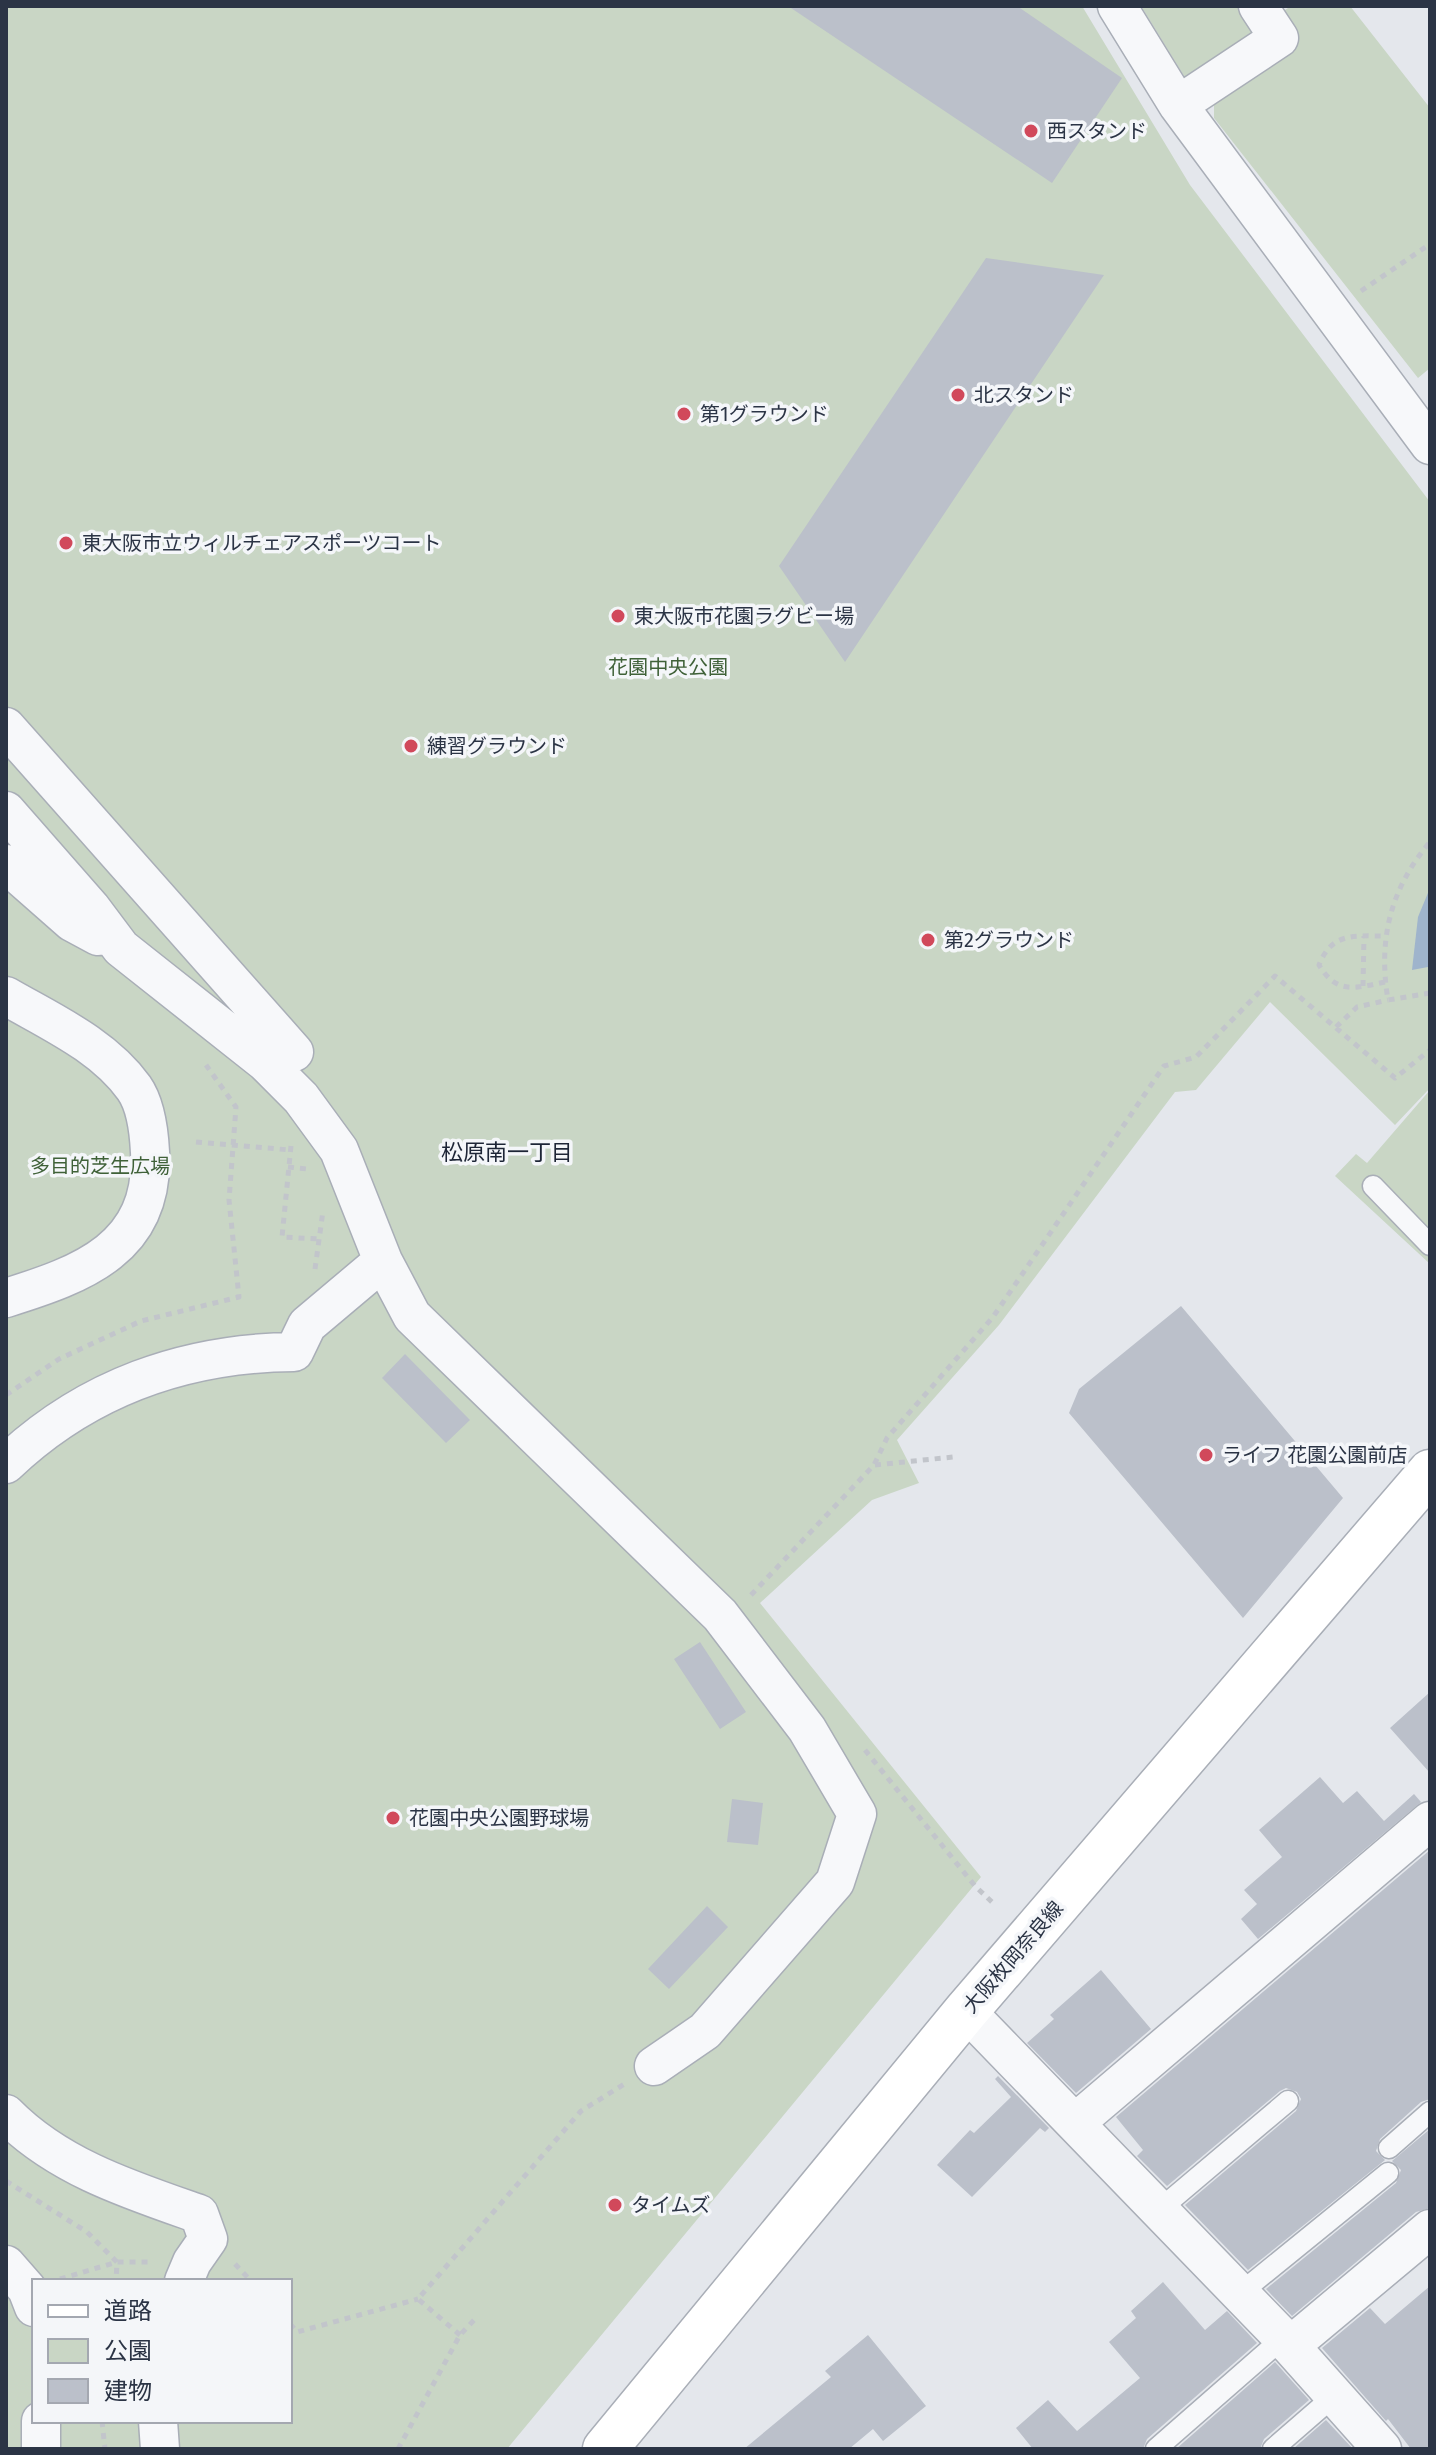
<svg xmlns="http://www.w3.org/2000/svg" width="1436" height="2455" font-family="'Fira Sans','Noto Sans JP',sans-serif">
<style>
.green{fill:#c9d6c5;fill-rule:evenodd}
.water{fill:#9fb4cc}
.building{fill:#bbc0ca}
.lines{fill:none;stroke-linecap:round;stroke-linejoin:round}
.lane-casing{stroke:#a9aeb7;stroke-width:23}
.street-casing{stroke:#a9aeb7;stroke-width:41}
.secondary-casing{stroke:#a9aeb7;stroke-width:47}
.path{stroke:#c2c5cb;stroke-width:5;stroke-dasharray:6 6;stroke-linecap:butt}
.lane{stroke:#f7f8fa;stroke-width:20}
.street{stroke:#f7f8fa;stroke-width:38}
.secondary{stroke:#fff;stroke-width:44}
.poi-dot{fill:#d1495b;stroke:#f4f6f9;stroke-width:3}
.labels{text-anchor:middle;stroke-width:7;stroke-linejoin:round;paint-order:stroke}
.poi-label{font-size:20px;fill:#2b3445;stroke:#f4f6f9;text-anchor:start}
.park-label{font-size:20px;fill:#3f6138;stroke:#f4f6f9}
.street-label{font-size:20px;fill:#2b3445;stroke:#f4f6f9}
.neighbourhood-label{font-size:22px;fill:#1d2536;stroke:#f4f6f9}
</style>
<rect width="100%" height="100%" fill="#e4e7ec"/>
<!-- green -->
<path class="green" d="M6,6H1082L1190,185L1430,502V1088L1395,1125L1270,1002L1196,1090L1175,1092L999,1325L897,1440L919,1483L872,1500L760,1603L981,1877L507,2449H6ZM34,2281H290V2421H34Z
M1141,6H1242L1255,26L1250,44L1197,80L1184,76Z
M1291,6H1350L1430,108V368L1418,378L1214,118V96L1279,14Z
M1430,1090V1264L1335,1176L1356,1154L1367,1163Z"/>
<!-- water -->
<path class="water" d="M1430,888L1428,967L1412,970L1418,917Z"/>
<!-- building -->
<path class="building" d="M788,6H1017L1122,78L1052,183Z
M986,258L1104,275L845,662L779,566Z
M1181,1306L1343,1498L1243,1618L1069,1413L1079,1389Z
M405,1354L470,1420L446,1443L382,1378Z
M700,1642L746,1712L720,1729L674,1659Z
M1430,1692V1773L1390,1728Z
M1320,1777L1343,1803L1357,1791L1384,1821L1414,1794L1421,1802L1258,1939L1241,1919L1257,1904L1244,1890L1282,1857L1259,1830Z
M732,1799L763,1803L758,1845L727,1842Z
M1430,1850V2099L1421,2102L1380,2139L1376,2151L1385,2160L1248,2270L1185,2205L1296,2111L1301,2099L1297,2092L1286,2088L1280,2091L1167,2186L1137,2156L1143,2150L1116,2117Z
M707,1906L728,1927L669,1989L648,1969Z
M1101,1970L1151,2029L1076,2093L1027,2043L1054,2019L1050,2015Z
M998,2076L1049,2128L1045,2132L1040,2128L972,2197L937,2165L970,2130L974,2133L1011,2097L995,2079Z
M1430,2129V2208L1416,2212L1292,2316L1266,2289L1396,2183L1401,2170L1392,2161Z
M1163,2282L1205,2330L1227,2311L1257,2343L1147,2439L1143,2449H1033L1016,2428L1048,2400L1077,2431L1140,2378L1109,2342L1136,2318L1131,2311Z
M1430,2286V2449H1411L1388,2419L1386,2421L1322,2348L1370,2308L1385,2324Z
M868,2335L926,2406L883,2441L873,2429L849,2449H744L831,2377L825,2371Z
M1275,2362L1309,2400L1264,2439L1260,2449H1176Z
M1326,2420L1353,2449H1293Z"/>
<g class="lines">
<defs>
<path id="lane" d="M1373,1186L1430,1245
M1389,2148L1430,2112
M1159,2210L1288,2101
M1239,2294L1388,2173
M1156,2449L1283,2338
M1273,2449L1334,2396"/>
<path id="street" d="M1117,6L1178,105L1430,445
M1178,105L1279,38L1258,6
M6,727L294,1052
M6,811L91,908L121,948L265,1062L301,1098L339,1150L383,1261L412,1316L720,1615L807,1729L857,1814L835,1882L705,2031L654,2066
M6,864L72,922L98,936
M6,996C51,1022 103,1045 134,1088C146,1105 149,1132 150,1152C155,1248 83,1274 6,1298
M6,1464C86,1388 185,1353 294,1352L307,1325L383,1261
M966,2011L1283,2338L1382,2449
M6,2114C58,2167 130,2190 199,2214L208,2239L192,2262L184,2281
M1075,2123L1430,1821
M6,2265L27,2289L34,2307
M1290,2346L1430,2229
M41,2421V2449
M158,2421L160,2449"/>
<path id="secondary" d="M605,2449L966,2011L1430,1472"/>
</defs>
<!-- lane casing -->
<use href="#lane" class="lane-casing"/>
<!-- street casing -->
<use href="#street" class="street-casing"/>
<!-- secondary casing -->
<use href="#secondary" class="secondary-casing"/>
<!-- path -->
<path class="path" d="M1361,291L1430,244
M1385,982C1355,988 1337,995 1319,965C1332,932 1354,936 1386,936
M1363,986L1364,936
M1430,993L1388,1000C1378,940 1390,889 1430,842
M1336,1027L1357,1007L1388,1000
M196,1142L290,1150
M291,1146L282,1237L319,1239
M288,1167L307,1169
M315,1269L323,1211
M6,1395L59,1359L141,1321L239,1297L229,1200L236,1107L206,1065
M875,1465L953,1457
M751,1595L874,1465L887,1438L993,1317L1164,1066L1196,1057L1275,976L1395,1078L1430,1050
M865,1750L975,1886L992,1902
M6,2181L87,2232L117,2262L116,2281
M235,2264L251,2281
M60,2279L117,2262H151
M290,2324L297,2332L418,2299
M460,2335L418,2299L581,2111L626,2083
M102,2421L105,2449
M398,2449L460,2335L476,2318"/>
<!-- lane -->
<use href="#lane" class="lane"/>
<!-- street -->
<use href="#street" class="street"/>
<!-- secondary -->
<use href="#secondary" class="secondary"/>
</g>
<!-- markers -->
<g class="poi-dot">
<circle cx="1031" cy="131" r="8"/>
<circle cx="958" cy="395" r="8"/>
<circle cx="684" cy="414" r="8"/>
<circle cx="66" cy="543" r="8"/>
<circle cx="618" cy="616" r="8"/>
<circle cx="411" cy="746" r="8"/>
<circle cx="928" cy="940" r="8"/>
<circle cx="1206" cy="1455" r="8"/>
<circle cx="393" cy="1818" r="8"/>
<circle cx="615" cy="2205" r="8"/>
</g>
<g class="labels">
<!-- poi labels -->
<g class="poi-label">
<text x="1047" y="138">西スタンド</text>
<text x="974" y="402">北スタンド</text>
<text x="700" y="421">第1グラウンド</text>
<text x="82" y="550">東大阪市立ウィルチェアスポーツコート</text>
<text x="634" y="623">東大阪市花園ラグビー場</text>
<text x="427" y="753">練習グラウンド</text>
<text x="944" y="947">第2グラウンド</text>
<text x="1222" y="1462">ライフ 花園公園前店</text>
<text x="409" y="1825">花園中央公園野球場</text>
<text x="631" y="2212">タイムズ</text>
</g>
<!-- park labels -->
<g class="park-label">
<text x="668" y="674">花園中央公園</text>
<text x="100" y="1173">多目的芝生広場</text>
</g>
<!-- street labels -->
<g class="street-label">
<text transform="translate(1013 1957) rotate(-49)" y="7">大阪枚岡奈良線</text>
</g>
<!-- neighbourhood labels -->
<g class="neighbourhood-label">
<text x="507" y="1160">松原南一丁目</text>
</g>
</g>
<!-- border -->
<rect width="1436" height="2455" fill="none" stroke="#2b3445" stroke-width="16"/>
<!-- legend -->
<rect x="32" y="2279" width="260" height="144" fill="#f4f6f9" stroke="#a4a8b1" stroke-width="2"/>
<rect x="48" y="2305" width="40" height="12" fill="#ffffff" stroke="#a4a8b1" stroke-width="2"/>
<text x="104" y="2319" font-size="24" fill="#2b3445">道路</text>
<rect x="48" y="2339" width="40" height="24" fill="#c9d6c5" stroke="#a4a8b1" stroke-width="2"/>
<text x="104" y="2359" font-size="24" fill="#2b3445">公園</text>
<rect x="48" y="2379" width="40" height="24" fill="#bbc0ca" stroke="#a4a8b1" stroke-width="2"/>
<text x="104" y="2399" font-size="24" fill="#2b3445">建物</text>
</svg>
